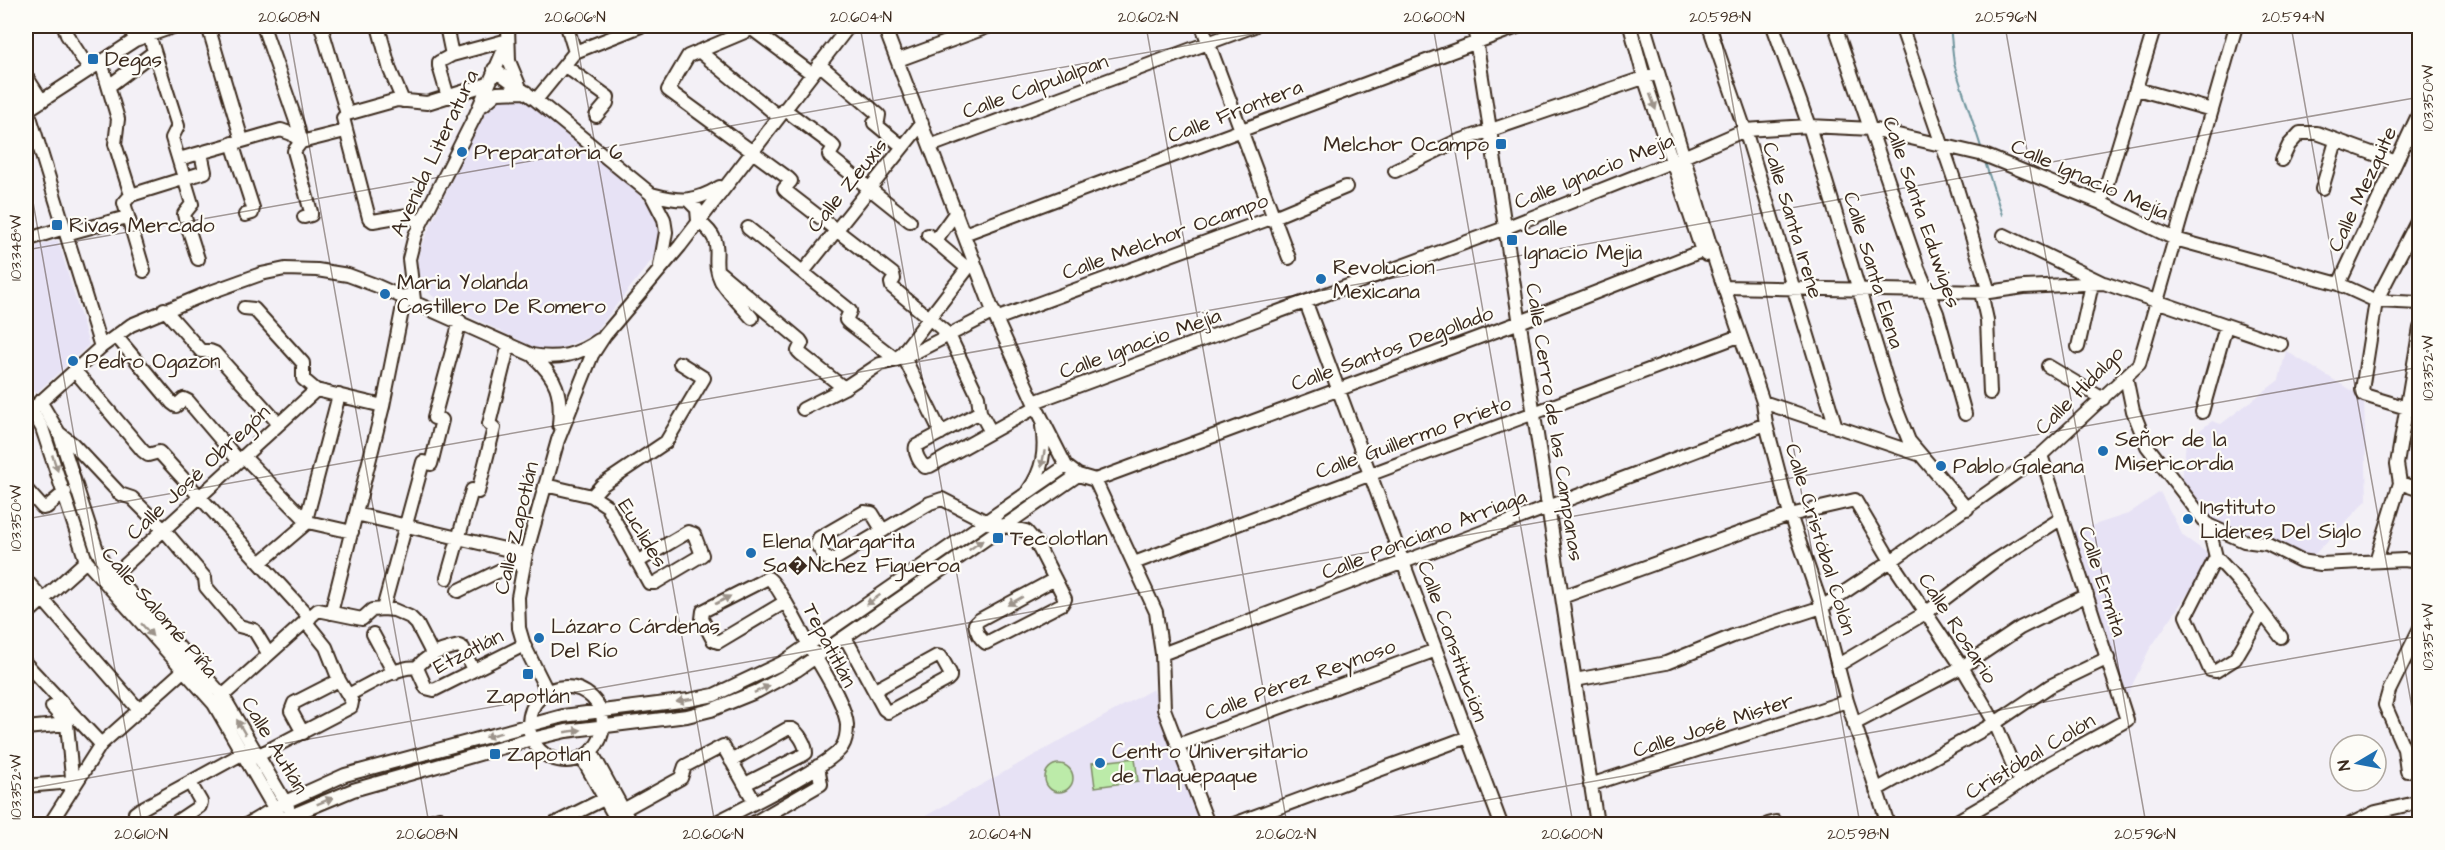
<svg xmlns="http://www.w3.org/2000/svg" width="2445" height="850" font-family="'Architects Daughter',sans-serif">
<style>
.built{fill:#e7e2f5}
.green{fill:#bceba9;stroke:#7c8a64;stroke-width:1.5}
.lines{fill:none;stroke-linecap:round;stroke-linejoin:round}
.stream{stroke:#6f959d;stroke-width:2}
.minor-casing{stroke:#3b2a1e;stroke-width:16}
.minor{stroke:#fdfcf7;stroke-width:12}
.oneway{fill:#9c938a}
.ticks{fill:none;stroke:#3b2a1e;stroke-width:1.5;stroke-opacity:0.45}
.poi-dot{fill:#1f6fb2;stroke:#fdfcf7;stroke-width:2}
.labels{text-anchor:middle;stroke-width:4.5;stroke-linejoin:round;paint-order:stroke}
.poi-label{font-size:21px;fill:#3b2a1e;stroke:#fdfcf7;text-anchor:start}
.street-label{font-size:21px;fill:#3b2a1e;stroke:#fdfcf7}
.neatline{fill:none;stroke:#3b2a1e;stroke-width:2}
.ticks-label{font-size:15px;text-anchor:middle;fill:#3b2a1e}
</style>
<rect width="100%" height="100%" fill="#f3f0f6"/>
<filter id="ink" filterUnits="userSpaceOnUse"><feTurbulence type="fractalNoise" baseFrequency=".0167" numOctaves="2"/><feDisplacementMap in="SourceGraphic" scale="12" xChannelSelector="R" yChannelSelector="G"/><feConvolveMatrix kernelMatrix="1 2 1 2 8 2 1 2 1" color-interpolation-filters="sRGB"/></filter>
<g filter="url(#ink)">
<!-- built -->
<path class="built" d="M502,97L521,99L540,112L618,175L653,208L659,225V242L654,257L593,335L559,349L545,350L533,347L437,300L425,289L418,272L417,264L420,248L486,107Z
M58,240L89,345L36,393L26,383V249Z
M2286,351L2364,398L2367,500L2311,558L2212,519L2182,482L2186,441L2212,421L2221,424L2279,380Z
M2160,492L2183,536L2213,557L2149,650L2127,696L2072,532L2128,514Z
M1153,689L1203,824H911Z"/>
<!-- green -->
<path class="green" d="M1135,758L1138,781L1095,787L1092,763Z
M1045 778a14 14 0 1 1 28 0a14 14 0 1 1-28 0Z"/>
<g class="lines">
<!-- stream -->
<path class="stream" d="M1950,26L1954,64L1981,147
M1985,162L2002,215"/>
<defs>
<path id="minor" d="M64,26L67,35L89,69
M130,26L135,40
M208,26L242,140
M263,26L298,127L301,142
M321,26L347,114
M378,26L390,70L403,101
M446,26L452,55L439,62V66L448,97
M508,26L509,61L519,85
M567,26L575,52
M759,26L688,56L668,90L788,178L791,181L784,189L787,192L893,274L894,279L891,283L892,287L949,335L978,396L980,412L991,432
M833,26L843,33
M884,26L996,319L1036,407L1066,466L1078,475L1095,480L1156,612L1162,654L1164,709L1208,824
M1202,26L1289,258
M1474,26L1597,824
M1630,26L1644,77L1702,251L1706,255
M1644,26L1716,264L1763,402L1766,424L1790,515L1822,607L1847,701L1888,824
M1709,26L1745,130L1836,427
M1773,26L1809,126L1892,398L1909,441L1967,509
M1835,26L1918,268L1937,313L1965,414
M1901,26L1956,185L1989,292
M752,29L811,73
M149,35L178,126L172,138L192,204L184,214L185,218L198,259
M699,51L778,116
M452,55L508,40
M898,60L990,26
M101,62L118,119L115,144L131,195
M819,64L879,115L878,121L874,123L903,147
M565,66L608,97L607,103L596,116
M494,69L536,100L651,194L664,219L666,232L660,266
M26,76L42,101
M109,86L154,52
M2137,89L2212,110
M536,100L575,52L641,26
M483,105L497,93L526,92
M784,109L831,144L834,147L829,155L830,157L910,221
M28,110L101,347
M26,111L135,40L176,26
M301,142L294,151L311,212V215L304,217
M301,142L345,131
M232,143L253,208L252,213L245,215
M930,146L1254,26
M179,159L281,130L292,134L301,142
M2282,160L2289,145L2300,133H2317L2396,162
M1395,171L1453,143L1658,73
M2322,189L2336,141
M651,194C681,202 693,203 720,187
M689,201L697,209L698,221C730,245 708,255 721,281C729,294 742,306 752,318
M2101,203L2155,26
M2420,216L2376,301L2362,390L2364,395L2420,412
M420,223L408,215L373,221L369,218L343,118L347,114L397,100L427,103L488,84
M748,228L847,308L850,311L846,320L849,323L897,360
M66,234L127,217
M964,234L1520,26
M928,235L967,268
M2004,235L2103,283
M26,240L64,228
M935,241L956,212
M144,271L124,203L131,195L205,172L201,153
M718,271L800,340L802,343L798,351L801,354L844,388
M803,272L922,123
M2339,284L2420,111
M1724,287L1989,292L2024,287L2104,283L2281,344
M1981,292L1987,320L1990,393
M414,300L409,259L415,235L476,114L508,40
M1306,303L1501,824
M244,308L254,309L303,363V379L316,390L383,406
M164,309L201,351H210L215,353L279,424
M996,319L1274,217L1346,187
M116,336L172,403L176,406L184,399L188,401L239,461
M2078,347L2092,284
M902,353H914L994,312
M902,353L941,433
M533,356C557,378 562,393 559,425
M2048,366L2103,399
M75,371L143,451L148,455L159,452L310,618
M2126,377L2133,411L2147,446L2208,525L2244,541L2267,544L2301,561L2321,564L2404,560L2420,562
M26,401L42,428L86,561L214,704L274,808L281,818L294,824
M40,401L59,433L97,550L105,565L223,696L288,807
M1034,402L1505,228L1674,161L1745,130L1809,126L1872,129L1984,155L2101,203L2175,239L2339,284L2376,301L2420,303
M1763,402L1918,454
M803,409L844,388L880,364L897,360L974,260
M980,412L916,446C914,453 920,463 925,467L930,466L1036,407
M2202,412L2226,326
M26,415L101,347L131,325L208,293L261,274L285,269L317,270L348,275L375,285L532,355C558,360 578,355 599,340
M59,433L73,444L120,494L132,498L164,530L205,578L206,587L239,626L254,630L268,653
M244,457L308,522L352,532
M1095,480L1520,322L1712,247
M2400,483L2420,490
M545,485L592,496L607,506L649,583H655L702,555L694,534L688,532L637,562
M26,489L43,508L47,507L65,492
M1028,491C1043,470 1046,451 1042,426
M592,496L602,485L666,442L704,378L680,363
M356,514L526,554
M306,520L339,395
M2208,525L2216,557L2239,582L2281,637
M883,531L872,513L864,512L819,538L817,545L826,558L833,560L930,503L942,499L987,522L1026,531L1037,544L1065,599L1062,604L986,643C980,639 976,631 975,624L979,620L1055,579
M2216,557L2186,616L2210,670L2216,671L2235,659L2262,613
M2376,561L2400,483L2397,464L2420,328
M260,563L308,522
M1134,563L1739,336
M447,578L472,490L478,492L494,428L489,424L509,344
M26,580L139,710
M109,580L316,390
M458,591L525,558
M1562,597L1790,515L1855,500L1891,561L1962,667L1995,723L2020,782
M383,609L423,462L431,464L442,420L434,418L460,321
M331,613L383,406L405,296
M26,615L86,561
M2420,628L2389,691L2385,705L2404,749L2420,753
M373,634L394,673
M845,637L884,709L888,712L947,680L950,677V673L941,657L937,656L875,690
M1162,654L1766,424
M26,664L101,744
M1838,665L1927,612L1993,562L2062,518
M473,670L463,648L459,646C445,649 425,655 417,668L426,688L434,690L524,645
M1575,680L1666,663L1733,636L1822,607L1891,561L2041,455L2139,364L2236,26
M529 724a37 37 0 1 1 74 0a37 37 0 1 1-74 0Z
M547,691L524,645L519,628L518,597L526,554L558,440L592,355L605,335L680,246L849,26
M348,695C365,687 400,664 417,668
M217,701L318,610L362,619L372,610L383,609L394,610L410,617L417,624L433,655
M52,707L67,724L73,788
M1854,724L1962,667L2020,628L2087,595
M26,728L67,724
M303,733L291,711L294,703L339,680
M1178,745L1436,650
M2404,749L2407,771
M591,751L631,824
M582,758L619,824
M251,759L351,707L352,702L339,680L326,647L305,621
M731,761L787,729H792C799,733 806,745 806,753L803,755L745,784
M1590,785L1847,701
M26,786L72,782
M1876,790L1995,723L2050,686L2108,658
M623,810L681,778L685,766L723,746L754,801
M50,824L101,744L184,670
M139,824L135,813L139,810L249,750
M173,824L200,806L201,802L190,783
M248,824L285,802L345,775L563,716L689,700L714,695L782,663L1066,466
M271,824L353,790L532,739L566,731L687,716L711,710L758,691L797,670L1078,475
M421,824L439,818L445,824
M554,824L610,796
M713,824C738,811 830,766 842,747C846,741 847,733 847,725C845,702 821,668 810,647C803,635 777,582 768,578L703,611L702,619L713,640L718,642L785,602
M752,824L821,784L818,766
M1234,824L1468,737
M1768,824L1776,822
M1952,824L2000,796L2044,766L2127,720L2041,455
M2351,824L2376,812L2420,802"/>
</defs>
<!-- minor casing -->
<use href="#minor" class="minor-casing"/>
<!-- minor -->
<use href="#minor" class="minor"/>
</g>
<!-- one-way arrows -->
<defs><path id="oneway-solid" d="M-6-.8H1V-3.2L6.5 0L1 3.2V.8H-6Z" transform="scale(1.5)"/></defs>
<g class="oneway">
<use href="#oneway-solid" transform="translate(1653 102) rotate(70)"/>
<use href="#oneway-solid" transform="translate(1043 459) rotate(101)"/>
<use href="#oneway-solid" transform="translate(55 463) rotate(71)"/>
<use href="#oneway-solid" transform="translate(976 545) rotate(-35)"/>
<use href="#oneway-solid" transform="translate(723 600) rotate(-27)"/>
<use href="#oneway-solid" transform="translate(873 600) rotate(145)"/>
<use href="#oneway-solid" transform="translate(1015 601) rotate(151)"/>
<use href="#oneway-solid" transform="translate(147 630) rotate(48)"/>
<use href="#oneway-solid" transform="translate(762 689) rotate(-25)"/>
<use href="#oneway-solid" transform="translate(685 700) rotate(171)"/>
<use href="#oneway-solid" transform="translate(241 727) rotate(-120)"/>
<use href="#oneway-solid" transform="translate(573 731) rotate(-8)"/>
<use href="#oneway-solid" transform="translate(493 735) rotate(165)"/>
<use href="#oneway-solid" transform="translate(325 801) rotate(-22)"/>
</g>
</g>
<!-- ticks -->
<path class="ticks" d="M288,26L429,824M574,26L715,824M860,26L1001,824M1146,26L1287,824M1433,26L1573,824M1719,26L1860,824M2005,26L2146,824M2291,26L2420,753M26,162L142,824M26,250L1297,26M26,519L2420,97M26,789L2420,367M1351,824L2420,636"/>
<!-- markers -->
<g class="poi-dot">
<rect x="87" y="53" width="12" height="12" rx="3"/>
<rect x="1495" y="138" width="12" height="12" rx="3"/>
<circle cx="462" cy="152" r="6"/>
<rect x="51" y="219" width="12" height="12" rx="3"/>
<rect x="1506" y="234" width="12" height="12" rx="3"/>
<circle cx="1321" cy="279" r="6"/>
<circle cx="385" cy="294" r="6"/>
<circle cx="73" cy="361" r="6"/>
<circle cx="2103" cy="451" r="6"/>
<circle cx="1941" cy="466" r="6"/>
<circle cx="2188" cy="519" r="6"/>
<rect x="992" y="532" width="12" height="12" rx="3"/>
<circle cx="751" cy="553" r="6"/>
<circle cx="539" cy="638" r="6"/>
<rect x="522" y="668" width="12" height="12" rx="3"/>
<rect x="489" y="748" width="12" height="12" rx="3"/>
<circle cx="1100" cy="763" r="6"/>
</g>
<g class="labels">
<!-- poi labels -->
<g class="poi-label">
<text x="105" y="66">Degas</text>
<text x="1489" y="151" text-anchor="end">Melchor Ocampo</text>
<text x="474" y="159">Preparatoria 6</text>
<text x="69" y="232">Rivas Mercado</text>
<text x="1524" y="235">Calle<tspan x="1524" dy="24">Ignacio Mejia</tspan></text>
<text x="1333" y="274">Revolucion<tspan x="1333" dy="24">Mexicana</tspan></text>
<text x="397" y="289">Maria Yolanda<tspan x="397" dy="24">Castillero De Romero</tspan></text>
<text x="85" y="368">Pedro Ogazon</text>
<text x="2115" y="446">Señor de la<tspan x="2115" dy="24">Misericordia</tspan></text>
<text x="1953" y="473">Pablo Galeana</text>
<text x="2200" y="514">Instituto<tspan x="2200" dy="24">Lideres Del Siglo</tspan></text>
<text x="1010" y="545">Tecolotlan</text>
<text x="763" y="548">Elena Margarita<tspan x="763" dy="24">Sa�Nchez Figueroa</tspan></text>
<text x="551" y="633">Lázaro Cárdenas<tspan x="551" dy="24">Del Río</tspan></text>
<text x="528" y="703" text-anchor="middle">Zapotlán</text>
<text x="1112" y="758">Centro Universitario<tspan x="1112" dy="24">de Tlaquepaque</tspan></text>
<text x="507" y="761">Zapotlan</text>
</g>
<!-- street labels -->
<g class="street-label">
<text transform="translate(1035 86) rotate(-20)" y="7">Calle Calpulalpan</text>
<text transform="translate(1235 111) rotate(-21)" y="7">Calle Frontera</text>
<text transform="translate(434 153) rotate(-65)" y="7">Avenida Literatura</text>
<text transform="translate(1594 171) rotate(-22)" y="7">Calle Ignacio Mejía</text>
<text transform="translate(2090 179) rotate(24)" y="7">Calle Ignacio Mejía</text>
<text transform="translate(847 185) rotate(-51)" y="7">Calle Zeuxis</text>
<text transform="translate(2362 189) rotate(-65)" y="7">Calle Mezquite</text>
<text transform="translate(1922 212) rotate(71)" y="7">Calle Santa Eduwiges</text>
<text transform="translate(1793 220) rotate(73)" y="7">Calle Santa Irene</text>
<text transform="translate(1165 236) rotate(-20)" y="7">Calle Melchor Ocampo</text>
<text transform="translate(1874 270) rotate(73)" y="7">Calle Santa Elena</text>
<text transform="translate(1140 343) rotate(-20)" y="7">Calle Ignacio Mejía</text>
<text transform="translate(1392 348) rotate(-20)" y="7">Calle Santos Degollado</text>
<text transform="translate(2079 390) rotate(-45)" y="7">Calle Hidalgo</text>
<text transform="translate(1555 422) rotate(81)" y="7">Calle Cerro de las Campanas</text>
<text transform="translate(1413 437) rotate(-20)" y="7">Calle Guillermo Prieto</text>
<text transform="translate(198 472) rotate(-43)" y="7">Calle José Obregón</text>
<text transform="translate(516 528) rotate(-77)" y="7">Calle Zapotlán</text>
<text transform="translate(643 533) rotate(59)" y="7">Euclides</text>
<text transform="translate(1424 534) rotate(-21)" y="7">Calle Ponciano Arriaga</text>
<text transform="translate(1821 539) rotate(73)" y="7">Calle Cristóbal Colón</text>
<text transform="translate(2103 581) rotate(72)" y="7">Calle Ermita</text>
<text transform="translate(160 612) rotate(49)" y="7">Calle Salomé Piña</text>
<text transform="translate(1958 628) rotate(57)" y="7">Calle Rosario</text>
<text transform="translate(1453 641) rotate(70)" y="7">Calle Constitución</text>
<text transform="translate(830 645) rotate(62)" y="7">Tepatitlán</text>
<text transform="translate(468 651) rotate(-27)" y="7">Etzatlán</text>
<text transform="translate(1300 679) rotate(-20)" y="7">Calle Pérez Reynoso</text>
<text transform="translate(1713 725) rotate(-18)" y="7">Calle José Mister</text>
<text transform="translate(275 745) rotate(59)" y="7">Calle Autlán</text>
<text transform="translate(2030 756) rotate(-31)" y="7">Cristóbal Colón</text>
</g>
</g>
<!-- margin -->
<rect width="2445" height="850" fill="none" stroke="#fdfcf7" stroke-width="66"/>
<!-- north arrow -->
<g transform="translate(2358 763) rotate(260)"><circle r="28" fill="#fdfcf7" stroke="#afa8a0" stroke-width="1.5"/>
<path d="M0-4.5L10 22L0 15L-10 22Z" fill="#1f6fb2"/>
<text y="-9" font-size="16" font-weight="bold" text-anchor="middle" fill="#3b2a1e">N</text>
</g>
<rect x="33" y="33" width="2379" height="784" class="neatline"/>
<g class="ticks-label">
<text x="289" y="22">20.608°N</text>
<text x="575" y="22">20.606°N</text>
<text x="861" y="22">20.604°N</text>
<text x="1148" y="22">20.602°N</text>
<text x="1434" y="22">20.600°N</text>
<text x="1720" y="22">20.598°N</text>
<text x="2006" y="22">20.596°N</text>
<text x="2293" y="22">20.594°N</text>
<text transform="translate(2428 98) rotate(-90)" y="5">103.350°W</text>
<text transform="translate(16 248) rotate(-90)" y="5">103.348°W</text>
<text transform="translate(2428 368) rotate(-90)" y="5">103.352°W</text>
<text transform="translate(16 518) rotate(-90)" y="5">103.350°W</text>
<text transform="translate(2428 637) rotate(-90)" y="5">103.354°W</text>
<text transform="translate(16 787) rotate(-90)" y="5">103.352°W</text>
<text x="141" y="839">20.610°N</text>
<text x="427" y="839">20.608°N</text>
<text x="713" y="839">20.606°N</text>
<text x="1000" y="839">20.604°N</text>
<text x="1286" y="839">20.602°N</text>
<text x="1572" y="839">20.600°N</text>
<text x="1858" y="839">20.598°N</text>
<text x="2145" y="839">20.596°N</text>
</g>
</svg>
